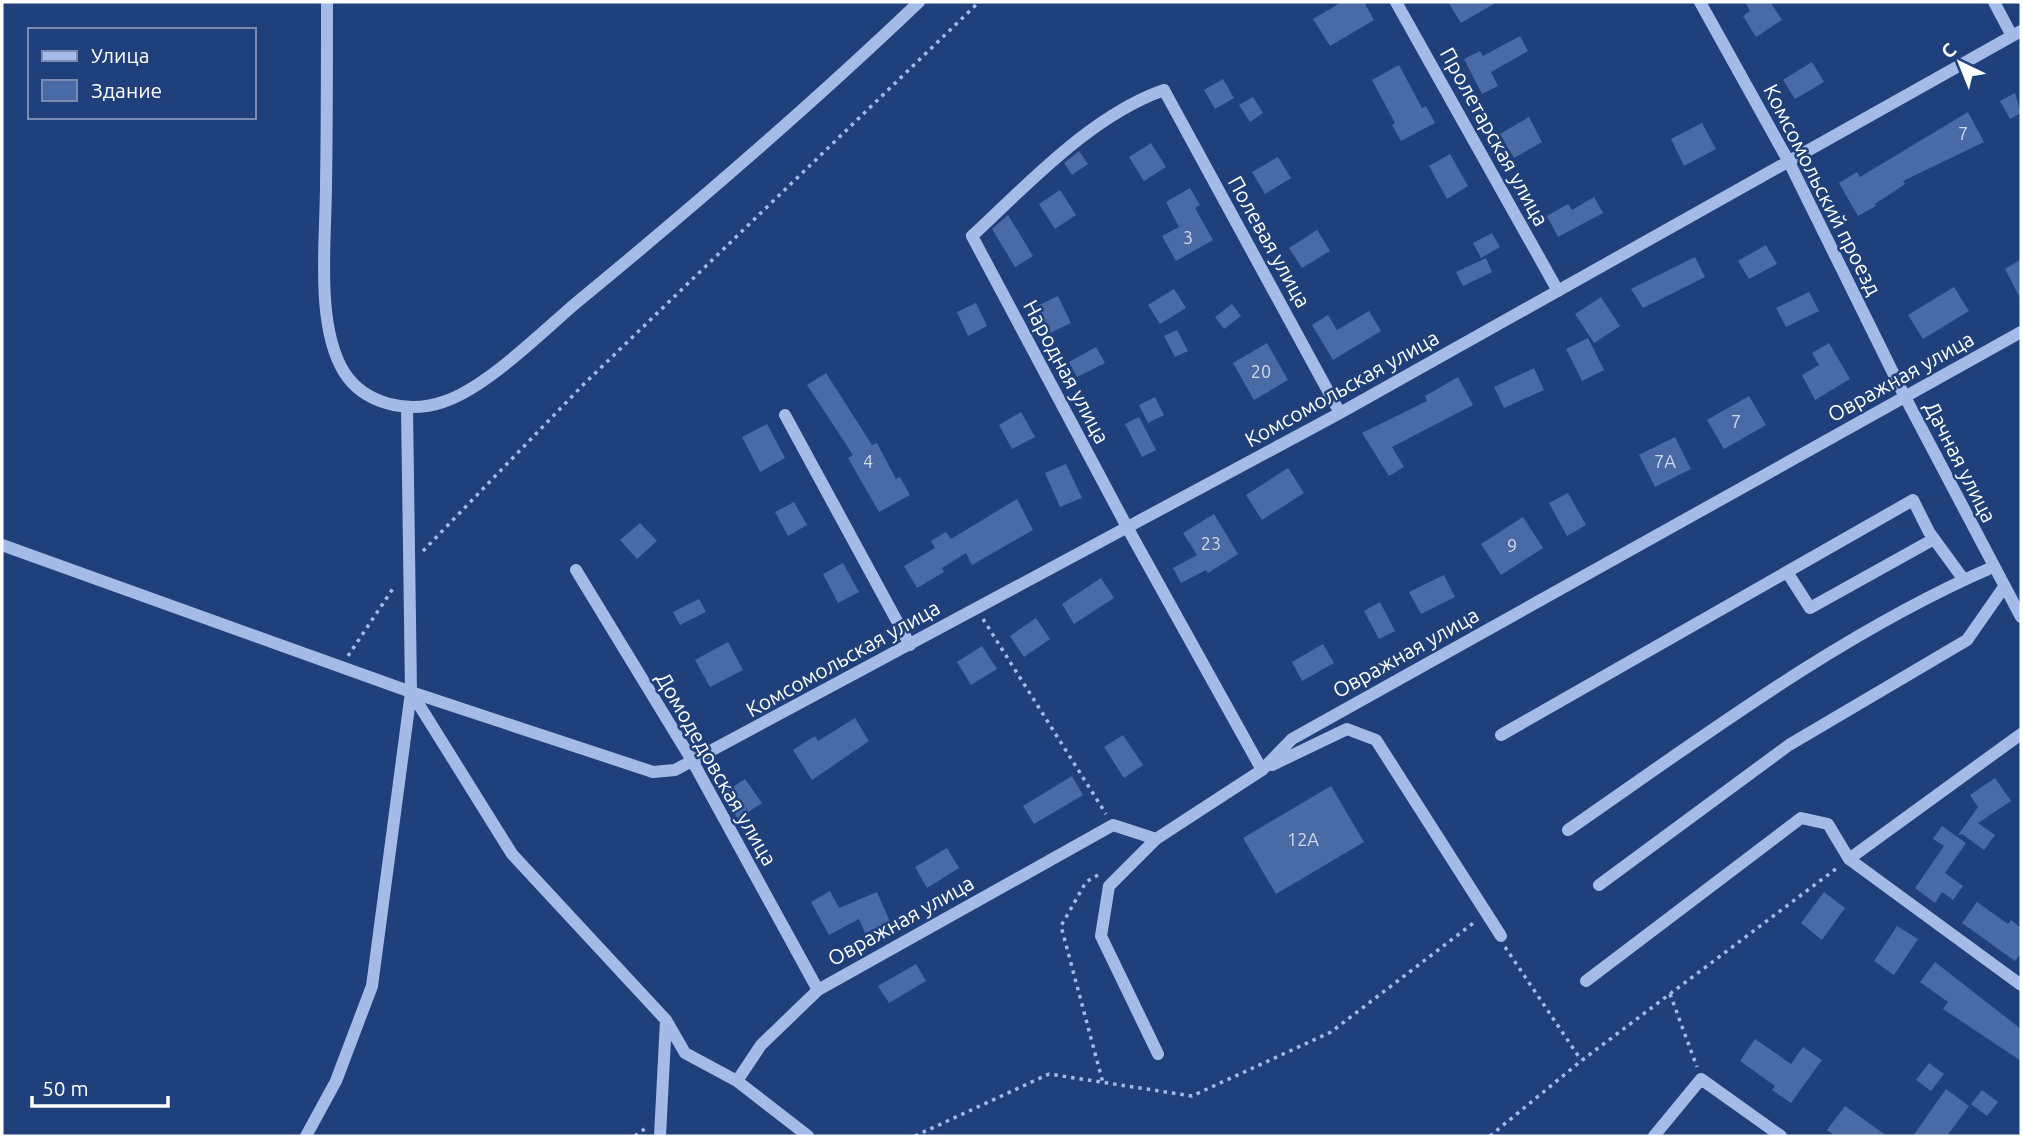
<svg xmlns="http://www.w3.org/2000/svg" width="2023" height="1138" font-family="Ubuntu,sans-serif">
<style>
.building{fill:#496aa5}
.lines{fill:none;stroke-linecap:round;stroke-linejoin:round}
.path{stroke:#a3bbe6;stroke-width:3.5;stroke-dasharray:3.5 5;stroke-linecap:butt}
.minor{stroke:#a3bbe6;stroke-width:12}
.labels{text-anchor:middle;stroke-width:5;stroke-linejoin:round;paint-order:stroke}
.number-label{font-size:18px;fill:#d2dae8}
.street-label{font-size:21px;fill:#fff;stroke:#20407b}
</style>
<rect width="100%" height="100%" fill="#20407b"/>
<!-- building -->
<path class="building" d="M1342,2H1364L1374,20L1330,46L1313,19Z
M1448,2H1497L1461,23Z
M1745,2H1770L1782,20L1756,37L1743,16L1750,11Z
M1520,36L1528,51L1491,72L1498,86L1482,94L1464,59L1480,51L1483,56Z
M1812,62L1824,82L1795,99L1783,80Z
M1399,65L1422,108L1426,106L1435,123L1401,141L1392,125L1395,123L1372,80Z
M1223,79L1234,98L1215,109L1204,90Z
M2015,93L2021,113L2010,119L2000,101Z
M1253,97L1263,113L1250,122L1239,105Z
M1968,112L1984,142L1903,181L1905,184L1875,204L1876,206L1858,216L1839,183L1857,172L1860,177Z
M1529,117L1542,142L1514,158L1500,134Z
M1702,123L1716,149L1684,166L1671,139Z
M1151,143L1166,167L1144,181L1129,157Z
M1079,151L1088,164L1072,175L1064,163Z
M1450,154L1468,186L1447,199L1429,166Z
M1278,157L1291,178L1265,194L1252,172Z
M1190,188L1200,205L1195,208L1213,240L1176,261L1162,236L1179,227L1166,202Z
M1060,190L1076,215L1055,229L1039,204Z
M1594,197L1603,213L1558,237L1547,216L1568,204L1572,210Z
M1008,215L1033,256L1015,267L992,229Z
M1317,230L1330,251L1302,268L1289,248Z
M1492,233L1500,247L1481,258L1473,243Z
M1766,245L1777,264L1749,279L1738,261Z
M1695,257L1705,277L1643,308L1631,289Z
M1486,258L1492,272L1463,286L1456,272Z
M2021,259V300L2005,269Z
M1954,287L1969,311L1923,339L1908,315Z
M1174,289L1186,308L1160,324L1148,305Z
M1809,292L1819,311L1786,327L1776,308Z
M1058,296L1071,323L1050,333L1037,306Z
M1601,297L1620,326L1594,343L1575,314Z
M976,303L987,326L968,336L957,312Z
M1232,304L1241,316L1224,329L1215,317Z
M1369,311L1381,331L1333,360L1312,325L1328,315L1337,330Z
M1177,330L1188,351L1175,357L1164,336Z
M1588,338L1604,370L1582,381L1566,349Z
M1267,343L1288,380L1254,400L1233,363Z
M1829,343L1850,379L1815,400L1802,375L1819,365L1812,353Z
M1096,347L1105,363L1077,377L1069,362Z
M1534,368L1544,390L1504,408L1494,387Z
M826,373L872,445L877,443L896,479L900,477L910,495L879,512L848,458L853,455L807,385Z
M1458,377L1473,405L1392,447L1404,467L1389,476L1362,433L1427,401L1425,396Z
M1749,396L1766,425L1724,449L1707,420Z
M1155,397L1164,415L1148,423L1139,405Z
M1021,412L1035,437L1012,449L999,425Z
M1139,417L1156,450L1142,457L1125,424Z
M767,424L785,458L760,472L742,437Z
M1675,437L1691,469L1655,487L1639,455Z
M1066,464L1082,498L1060,507L1045,473Z
M1288,468L1304,493L1262,520L1246,495Z
M1568,493L1586,525L1567,536L1549,503Z
M1017,499L1033,530L972,565L966,553L942,568L944,572L917,588L904,566L935,548L931,541L946,532L951,539Z
M794,502L807,525L788,536L775,512Z
M1214,514L1238,554L1208,573L1206,570L1181,583L1173,568L1197,555L1183,533Z
M1523,517L1543,548L1501,575L1481,544Z
M640,523L657,541L637,559L620,540Z
M843,563L859,592L838,603L823,574Z
M1444,575L1455,597L1421,614L1409,592Z
M1101,578L1114,598L1074,624L1062,604Z
M699,599L706,612L680,625L673,612Z
M1380,602L1395,631L1379,639L1364,611Z
M1036,618L1050,639L1024,657L1010,636Z
M728,642L743,670L710,687L695,660Z
M1323,644L1334,663L1302,681L1292,662Z
M982,646L997,669L971,685L957,662Z
M855,718L869,741L812,780L793,750L815,736L818,741Z
M1123,735L1143,765L1124,778L1104,747Z
M1072,776L1083,795L1034,824L1023,806Z
M1995,778L2011,801L1978,823L1995,835L1984,850L1962,834L1958,835L1978,807L1970,795Z
M745,779L762,803L738,819L722,794Z
M1331,786L1364,842L1276,894L1243,838Z
M1942,826L1966,843L1945,873L1963,886L1953,900L1942,892L1935,903L1915,888L1944,846L1933,839Z
M947,848L959,868L927,888L915,867Z
M830,891L839,908L877,892L890,922L865,933L859,919L829,935L811,902Z
M1824,892L1845,908L1822,940L1801,923Z
M1977,902L2008,924L2011,920L2021,928V953L2015,961L1962,923Z
M1897,926L1918,939L1894,975L1874,961Z
M1935,962L2021,1029V1061L1943,1009L1948,1002L1920,982Z
M916,964L926,981L889,1003L878,986Z
M1755,1039L1791,1064L1803,1047L1822,1060L1791,1103L1772,1090L1775,1086L1740,1061Z
M1929,1063L1944,1074L1931,1091L1916,1080Z
M1946,1089L1969,1106L1947,1136H1913Z
M1982,1090L1998,1102L1987,1116L1971,1104Z
M1845,1106L1887,1136H1835L1827,1130Z"/>
<g class="lines">
<!-- path -->
<path class="path" d="M423,551L584,384L979,2
M983,619L1106,814
M348,656L394,587
M1098,875L1086,882L1061,926L1103,1083
M1505,947L1581,1060
M1670,994L1697,1067
M635,1136L647,1127
M915,1136L1049,1074L1192,1096L1331,1032L1476,921
M1490,1136L1581,1061L1837,868"/>
<!-- minor -->
<path class="minor" d="M327,2C327,63 327,124 326,185C326,239 315,325 344,372C364,404 408,414 443,402C486,388 541,333 576,303C694,206 809,107 919,2
M1396,2L1558,291
M1700,2L1789,162L1905,397L2021,617
M1994,2L2012,36
M785,415L910,645
M2,545L411,692L653,772L675,770L1340,413L2021,31
M576,570L693,762L818,990
M1787,572L1810,608L1934,539
M411,692L512,854L666,1020L685,1053L737,1081L761,1045L818,990L1113,825L1156,839
M2021,734L1849,859L2021,985
M1501,735L1913,500L1929,532L1964,580
M1272,765L1347,729L1376,740L1501,936
M1262,770L1127,527L972,236C1028,184 1092,115 1164,90L1340,413
M1568,830C1701,738 1844,631 1993,567
M1599,885L1789,745L1967,640L2004,587
M1586,981L1801,818L1828,824L1849,859
M1158,1054L1101,936L1109,886L1156,839L1262,770L1292,739L2021,332
M737,1081L808,1136
M306,1136L336,1081L372,986L411,692L407,407
M660,1136L666,1020
M1654,1136L1701,1079L1781,1136"/>
</g>
<g class="labels">
<!-- number labels -->
<g class="number-label">
<text x="1963" y="140">7</text>
<text x="1188" y="244">3</text>
<text x="1261" y="378">20</text>
<text x="1736" y="428">7</text>
<text x="868" y="468">4</text>
<text x="1665" y="468">7А</text>
<text x="1211" y="550">23</text>
<text x="1512" y="552">9</text>
<text x="1303" y="846">12А</text>
</g>
<!-- street labels -->
<g class="street-label">
<text transform="translate(1494 137) rotate(61)" y="7">Пролетарская улица</text>
<text transform="translate(1822 190) rotate(63)" y="7">Комсомольский проезд</text>
<text transform="translate(1269 242) rotate(61)" y="7">Полевая улица</text>
<text transform="translate(1066 372) rotate(62)" y="7">Народная улица</text>
<text transform="translate(1901 377) rotate(-29)" y="7">Овражная улица</text>
<text transform="translate(1342 389) rotate(-29)" y="7">Комсомольская улица</text>
<text transform="translate(1960 462) rotate(63)" y="7">Дачная улица</text>
<text transform="translate(1406 653) rotate(-29)" y="7">Овражная улица</text>
<text transform="translate(843 659) rotate(-29)" y="7">Комсомольская улица</text>
<text transform="translate(716 769) rotate(60)" y="7">Домодедовская улица</text>
<text transform="translate(901 921) rotate(-29)" y="7">Овражная улица</text>
</g>
</g>
<!-- border -->
<rect width="2023" height="1138" fill="none" stroke="#ffffff" stroke-width="7"/>
<!-- legend -->
<rect x="28" y="28" width="228" height="91" fill="#20407b" stroke="#798cb0" stroke-width="2"/>
<rect x="42" y="51" width="35" height="10" fill="#a3bbe6" stroke="#798cb0" stroke-width="2"/>
<text x="91" y="63" font-size="21" fill="#ffffff">Улица</text>
<rect x="42" y="80" width="35" height="21" fill="#496aa5" stroke="#798cb0" stroke-width="2"/>
<text x="91" y="98" font-size="21" fill="#ffffff">Здание</text>
<!-- north arrow -->
<g transform="translate(1960 63) rotate(317)" stroke="#20407b" stroke-width="5" paint-order="stroke">
<path d="M0-5L12 26L0 18L-12 26Z" fill="#ffffff"/>
<text y="-10" font-size="19" font-weight="bold" text-anchor="middle" fill="#ffffff">С</text>
</g>
<!-- scale -->
<path d="M32 1096v10h136v-10" fill="none" stroke="#ffffff" stroke-width="3.5"/>
<text x="42" y="1096" font-size="21" fill="#ffffff" stroke="#20407b" stroke-width="5" paint-order="stroke">50 m</text>
</svg>
